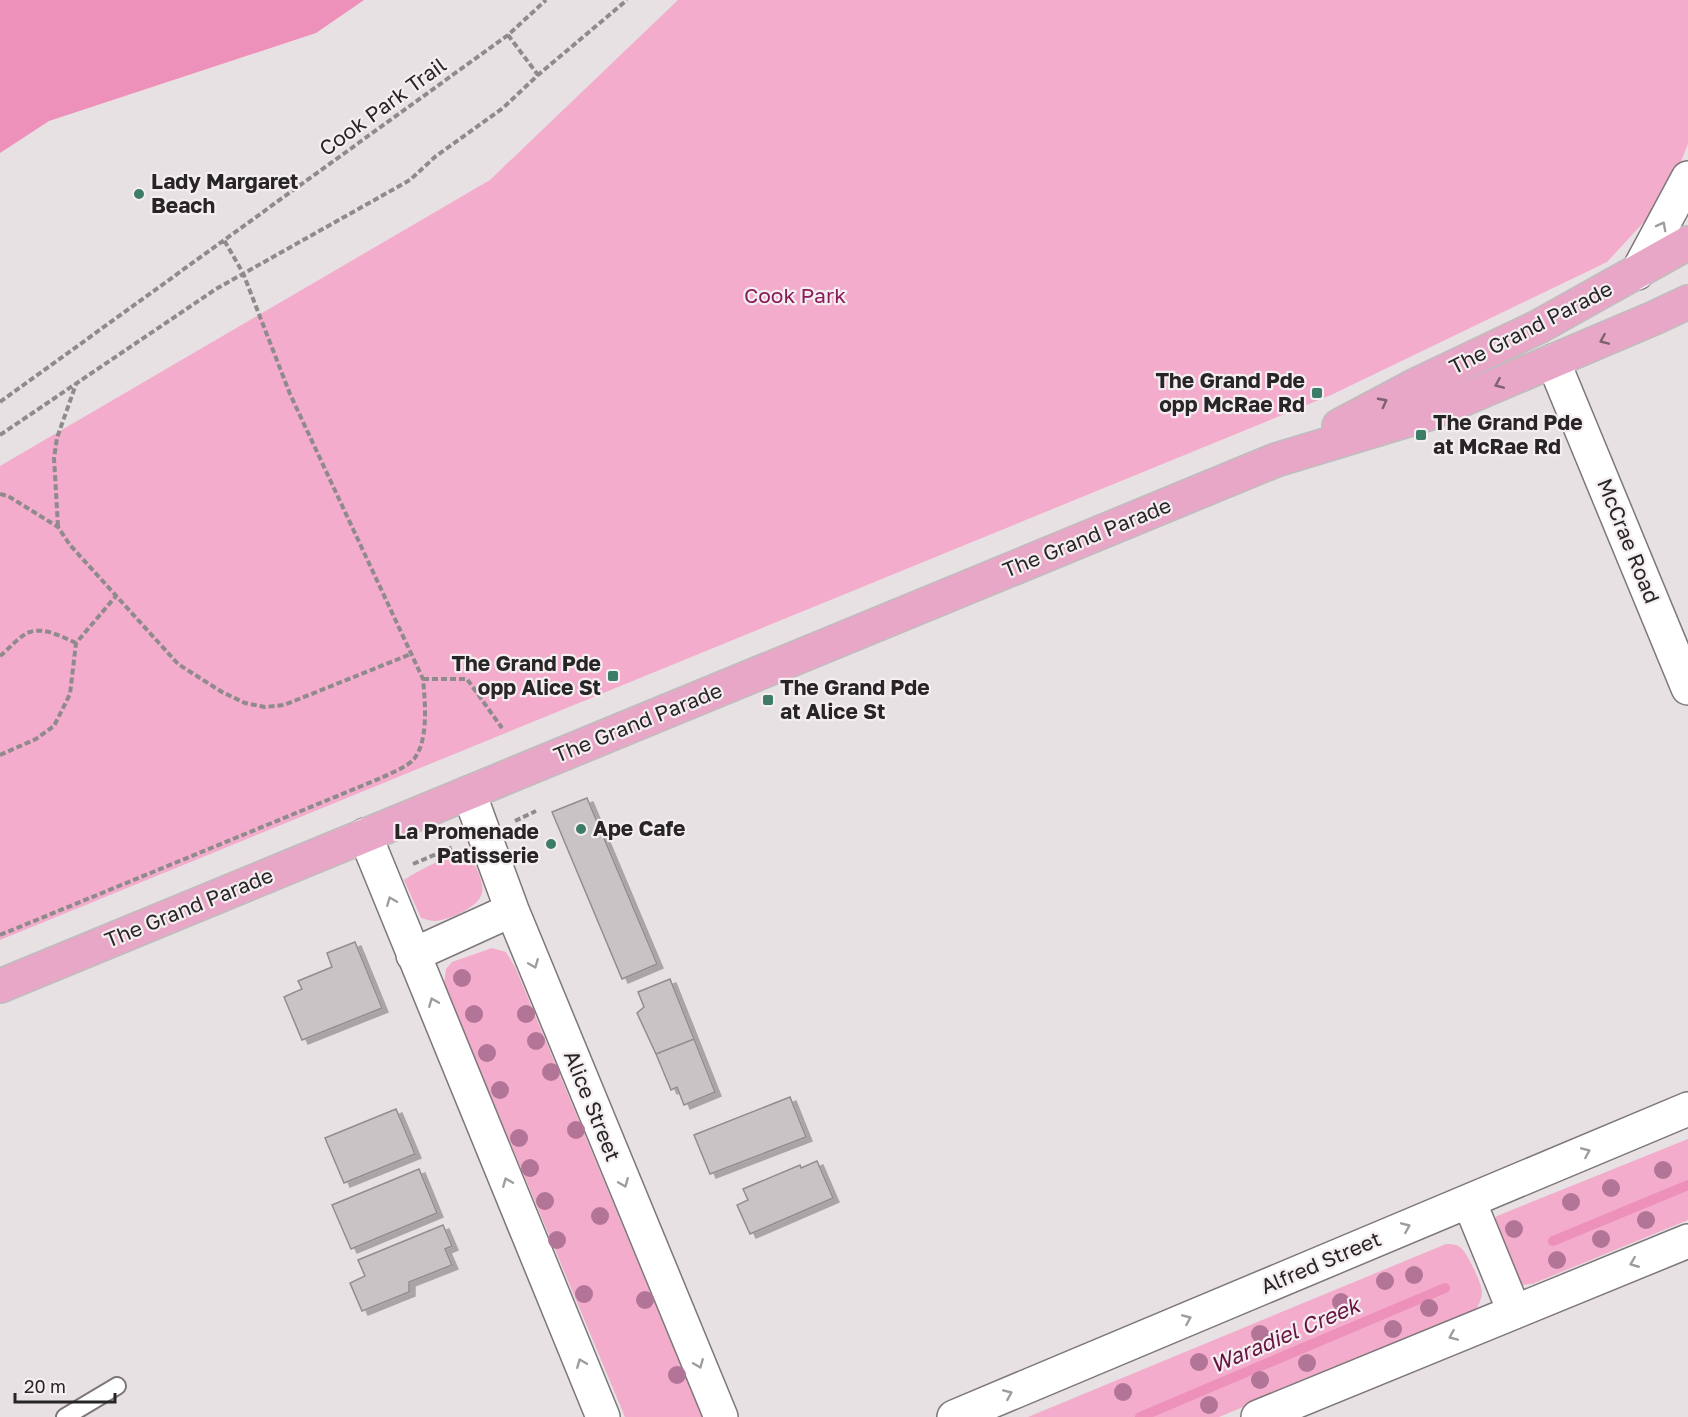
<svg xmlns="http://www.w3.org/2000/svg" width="1688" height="1417" font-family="'Golos Text',sans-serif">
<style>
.green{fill:#f3accb}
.water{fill:#ed90ba}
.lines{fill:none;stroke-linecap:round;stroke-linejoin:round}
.stream{stroke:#ed90ba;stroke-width:10}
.building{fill:#c9c3c5;stroke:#938d8f;stroke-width:1.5;filter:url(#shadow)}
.service-casing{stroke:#7d7779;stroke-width:20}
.minor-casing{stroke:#7d7779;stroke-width:36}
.tertiary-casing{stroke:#7d7779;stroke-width:36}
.primary-casing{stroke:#bebebe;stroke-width:36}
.path{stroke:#8f8b8c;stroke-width:4;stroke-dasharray:6 3;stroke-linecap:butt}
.service{stroke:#fff;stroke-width:16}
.minor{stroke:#fff;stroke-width:33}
.tertiary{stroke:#fff;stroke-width:33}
.primary{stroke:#e9a7c7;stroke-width:33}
.tree{fill:#b37597}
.oneway{stroke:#9e9d9d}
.oneway2{stroke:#7e606e}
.poi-dot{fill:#3d7c69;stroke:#f5eef1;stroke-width:2}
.labels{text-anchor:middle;stroke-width:4.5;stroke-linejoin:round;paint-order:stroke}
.street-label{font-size:21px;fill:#272526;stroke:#f5eef1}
.poi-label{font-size:21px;font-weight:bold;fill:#272526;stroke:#f5eef1;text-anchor:start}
.park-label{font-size:21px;fill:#891d59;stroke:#f5eef1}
.water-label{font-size:22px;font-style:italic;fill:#661441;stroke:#f5eef1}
</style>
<defs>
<filter id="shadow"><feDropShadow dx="6" dy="4" stdDeviation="0" flood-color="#0004"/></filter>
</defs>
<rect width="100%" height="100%" fill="#e7e1e3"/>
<!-- green -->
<path class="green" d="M678,0H1688V144L1667,197L1607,262L1331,395L0,940V466L490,180Z
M469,852C473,864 485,880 482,893C479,907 449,920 435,921C430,921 426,919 421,918L404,880C422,868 447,856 469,852Z
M492,948L506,952L515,967L702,1417H625L444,984L446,969L452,962Z
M1688,1139V1220L1532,1284L1522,1285L1515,1281L1492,1222L1497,1216Z
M1446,1244C1451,1244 1456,1244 1460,1247C1467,1252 1481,1282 1482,1291C1482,1298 1479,1304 1476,1310L1219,1417H1028Z"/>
<!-- water -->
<path class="water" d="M0,0H364L316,33L49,121L0,153Z"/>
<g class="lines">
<!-- stream -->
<path class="stream" d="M1553,1241L1688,1185
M1140,1417L1445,1288"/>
</g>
<!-- building -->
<path class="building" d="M587,798L657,964L622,979L552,812Z
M355,942L382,1008L302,1040L284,997L302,989L298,981L332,967L327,953Z
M670,979L694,1039L656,1054L637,1013L644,1007L638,992Z
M694,1039L715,1092L684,1105L677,1087L671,1090L656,1054Z
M790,1097L806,1137L710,1174L694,1135Z
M396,1109L415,1154L344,1183L325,1138Z
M817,1161L833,1198L750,1234L737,1205L748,1200L743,1189L800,1165L801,1168Z
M419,1169L437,1213L351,1249L332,1205Z
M443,1225L452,1246L445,1249L452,1265L409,1282V1292L362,1311L350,1283L365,1276L358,1260Z"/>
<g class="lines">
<defs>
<path id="service" d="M65,1417L117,1386"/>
<path id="minor" d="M1553,361L1688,688
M469,793L512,910L721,1417
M365,835L603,1417
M413,955L512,910
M1469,1201L1514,1311
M954,1417L1688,1109
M1258,1417L1688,1241"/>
<path id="tertiary" d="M1637,273L1688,178"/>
<path id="primary" d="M1339,426L1416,385L1538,327L1688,243
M0,986L1276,460L1431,413L1654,318L1688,302"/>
</defs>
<!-- service casing -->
<use href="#service" class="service-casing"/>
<!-- minor casing -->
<use href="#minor" class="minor-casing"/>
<!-- tertiary casing -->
<use href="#tertiary" class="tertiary-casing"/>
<!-- primary casing -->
<use href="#primary" class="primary-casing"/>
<!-- path -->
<path class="path" d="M508,35L538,75
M0,402L508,35L546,0
M0,435L216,289L410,180L436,156L503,108L538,75L627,0
M0,494L8,496L58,527L70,545L178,664L222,692L245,703L265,707L284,705L411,654
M58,526L54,458L57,438L76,384
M0,656C9,649 20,635 30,632C44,627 63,637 76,643
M423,679H467L502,728
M0,755L36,739L54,726L70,694L76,643L116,596
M515,821L536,811
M413,864L453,847
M0,935L381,778C391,773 407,767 414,759C429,740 425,701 423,679L290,394L243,273L224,240"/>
<!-- service -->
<use href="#service" class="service"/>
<!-- minor -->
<use href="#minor" class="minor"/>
<!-- tertiary -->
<use href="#tertiary" class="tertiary"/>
<!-- primary -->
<use href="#primary" class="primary"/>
</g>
<!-- trees -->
<g class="tree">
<circle cx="462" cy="978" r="9"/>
<circle cx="474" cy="1014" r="9"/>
<circle cx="526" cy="1014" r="9"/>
<circle cx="536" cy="1041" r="9"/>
<circle cx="487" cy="1053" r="9"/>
<circle cx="551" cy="1072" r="9"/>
<circle cx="500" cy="1090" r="9"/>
<circle cx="576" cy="1130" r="9"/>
<circle cx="519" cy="1138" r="9"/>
<circle cx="530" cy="1168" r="9"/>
<circle cx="1663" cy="1170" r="9"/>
<circle cx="1611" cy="1188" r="9"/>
<circle cx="545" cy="1201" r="9"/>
<circle cx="1571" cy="1202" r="9"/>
<circle cx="600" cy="1216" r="9"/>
<circle cx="1646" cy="1220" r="9"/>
<circle cx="1514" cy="1229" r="9"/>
<circle cx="1601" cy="1239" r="9"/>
<circle cx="557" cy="1240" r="9"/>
<circle cx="1557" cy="1260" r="9"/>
<circle cx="1414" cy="1275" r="9"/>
<circle cx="1385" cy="1281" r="9"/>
<circle cx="584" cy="1294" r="9"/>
<circle cx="645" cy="1300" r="9"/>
<circle cx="1341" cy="1302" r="9"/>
<circle cx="1429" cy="1308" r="9"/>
<circle cx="1393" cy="1329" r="9"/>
<circle cx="1260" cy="1334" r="9"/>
<circle cx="1199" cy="1362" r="9"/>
<circle cx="1307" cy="1363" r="9"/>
<circle cx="677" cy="1375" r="9"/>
<circle cx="1260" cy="1380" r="9"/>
<circle cx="1123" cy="1392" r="9"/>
<circle cx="1209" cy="1405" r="9"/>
</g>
<!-- one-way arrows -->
<defs><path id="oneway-chevron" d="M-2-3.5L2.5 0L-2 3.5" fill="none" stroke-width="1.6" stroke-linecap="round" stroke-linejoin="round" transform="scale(1.5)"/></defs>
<g class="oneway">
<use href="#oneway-chevron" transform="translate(1662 226) rotate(-62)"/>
<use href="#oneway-chevron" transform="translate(391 901) rotate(-112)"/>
<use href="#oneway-chevron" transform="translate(534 964) rotate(68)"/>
<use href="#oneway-chevron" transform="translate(433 1002) rotate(-112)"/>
<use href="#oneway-chevron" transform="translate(1586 1152) rotate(-23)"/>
<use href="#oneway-chevron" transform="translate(507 1182) rotate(-112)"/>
<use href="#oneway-chevron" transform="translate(624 1183) rotate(68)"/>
<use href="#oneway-chevron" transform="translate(1406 1227) rotate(-23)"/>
<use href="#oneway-chevron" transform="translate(1634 1263) rotate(158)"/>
<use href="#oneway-chevron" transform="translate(1187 1319) rotate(-23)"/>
<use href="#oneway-chevron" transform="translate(1453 1336) rotate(157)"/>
<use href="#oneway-chevron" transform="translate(581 1363) rotate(-112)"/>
<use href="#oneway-chevron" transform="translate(699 1364) rotate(68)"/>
<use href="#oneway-chevron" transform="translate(1008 1394) rotate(-23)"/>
</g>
<g class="oneway2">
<use href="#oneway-chevron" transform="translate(1604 340) rotate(157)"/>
<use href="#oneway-chevron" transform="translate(1499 384) rotate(157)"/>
<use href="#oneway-chevron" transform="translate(1383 402) rotate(-28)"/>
</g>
<!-- markers -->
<g class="poi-dot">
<circle cx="139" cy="194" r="6"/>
<rect x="1311" y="387" width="12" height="12" rx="3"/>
<rect x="1415" y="429" width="12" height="12" rx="3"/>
<rect x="607" y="670" width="12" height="12" rx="3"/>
<rect x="762" y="694" width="12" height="12" rx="3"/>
<circle cx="581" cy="829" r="6"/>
<circle cx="551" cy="844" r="6"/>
</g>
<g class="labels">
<!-- street labels -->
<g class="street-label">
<text transform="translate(383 107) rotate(-36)" y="7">Cook Park Trail</text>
<text transform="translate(1531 328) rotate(-27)" y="7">The Grand Parade</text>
<text transform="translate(1087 538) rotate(-22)" y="7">The Grand Parade</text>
<text transform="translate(1628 541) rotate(68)" y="7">McCrae Road</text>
<text transform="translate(638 723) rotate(-22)" y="7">The Grand Parade</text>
<text transform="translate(189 908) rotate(-22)" y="7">The Grand Parade</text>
<text transform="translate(592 1106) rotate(68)" y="7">Alice Street</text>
<text transform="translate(1321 1263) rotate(-23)" y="7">Alfred Street</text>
</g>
<!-- poi labels -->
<g class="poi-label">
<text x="151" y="189">Lady Margaret<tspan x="151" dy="24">Beach</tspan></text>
<text x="1305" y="388" text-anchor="end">The Grand Pde<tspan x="1305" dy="24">opp McRae Rd</tspan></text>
<text x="1433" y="430">The Grand Pde<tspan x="1433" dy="24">at McRae Rd</tspan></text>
<text x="601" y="671" text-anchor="end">The Grand Pde<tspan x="601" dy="24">opp Alice St</tspan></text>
<text x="780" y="695">The Grand Pde<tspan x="780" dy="24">at Alice St</tspan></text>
<text x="593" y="836">Ape Cafe</text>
<text x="539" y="839" text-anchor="end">La Promenade<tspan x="539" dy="24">Patisserie</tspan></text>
</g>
<!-- park labels -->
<g class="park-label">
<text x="795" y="303">Cook Park</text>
</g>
<!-- water labels -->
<g class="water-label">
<text transform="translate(1285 1335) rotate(-23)" y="8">Waradiel Creek</text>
</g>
</g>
<!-- scale -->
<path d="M15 1393v9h100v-9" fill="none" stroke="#272526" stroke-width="3"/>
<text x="24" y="1393" font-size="18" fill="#272526" stroke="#f5eef1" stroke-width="4.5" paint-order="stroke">20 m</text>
</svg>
